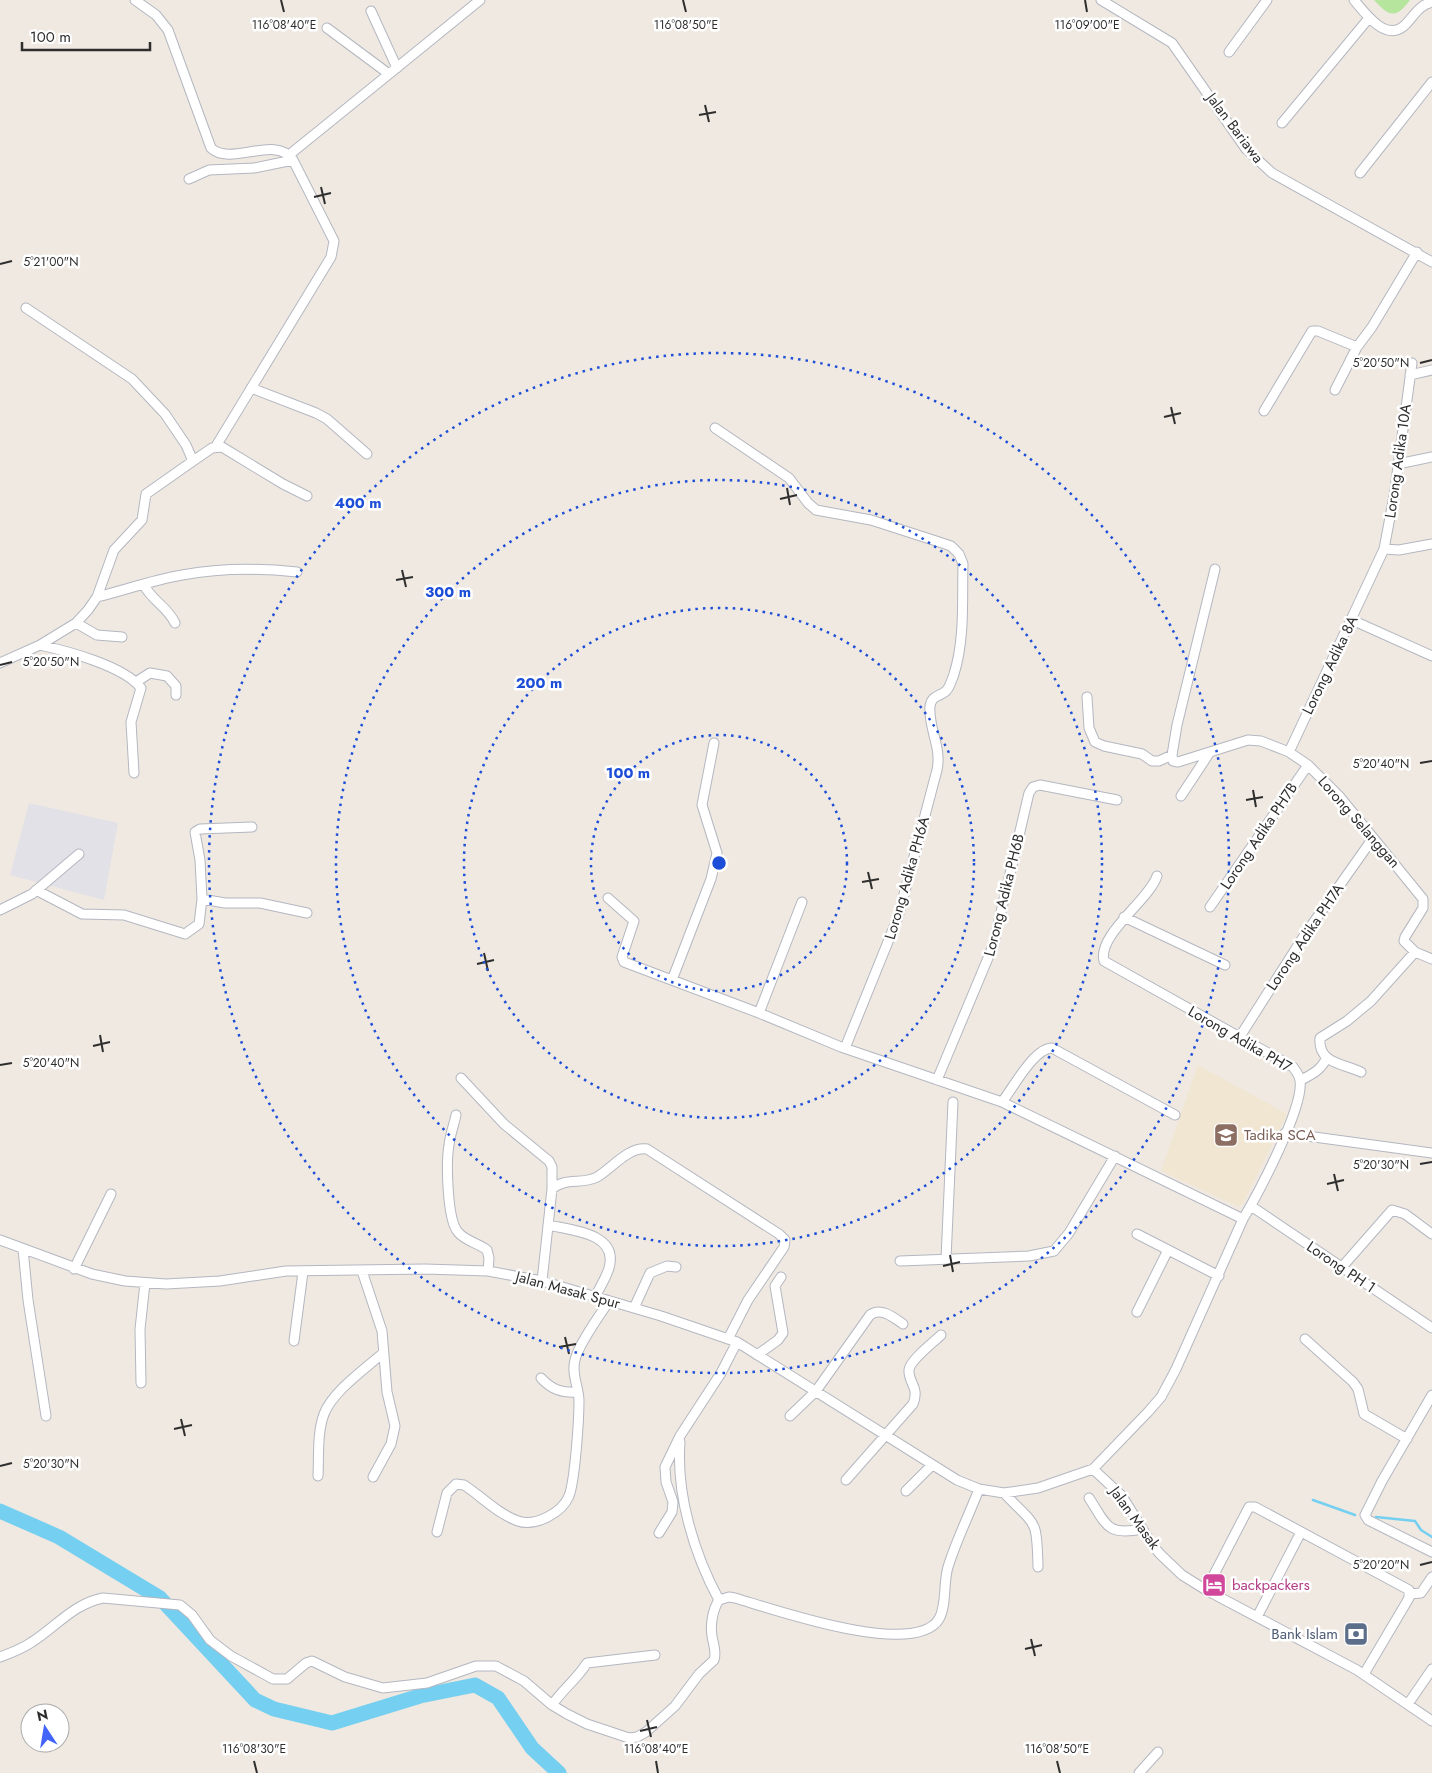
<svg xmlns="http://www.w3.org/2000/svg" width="1432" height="1773" font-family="Jost,sans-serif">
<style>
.industrial{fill:#e3e1e8}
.education{fill:#f0e6d1}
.green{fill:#b6e59e}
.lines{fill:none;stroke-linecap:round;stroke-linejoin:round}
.stream{stroke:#75cff0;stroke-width:2.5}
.river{stroke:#75cff0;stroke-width:15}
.minor-casing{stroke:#b4b7c1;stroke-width:11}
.minor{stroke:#fff;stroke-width:9}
.ticks{fill:none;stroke:#2e2e2e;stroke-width:2}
.ring{fill:none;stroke:#1d4ed8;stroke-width:2.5;stroke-dasharray:2.5 5}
.labels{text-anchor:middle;stroke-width:5;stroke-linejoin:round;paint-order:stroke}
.street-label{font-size:15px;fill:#2e2e2e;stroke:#fff}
.education-label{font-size:15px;fill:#785e54;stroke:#fff;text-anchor:start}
.hotel-label{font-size:15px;fill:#b23c85;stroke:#fff;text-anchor:start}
.service-label{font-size:15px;fill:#4e5e75;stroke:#fff;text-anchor:end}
.ticks-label{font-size:12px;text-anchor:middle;fill:#2e2e2e;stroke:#fff;stroke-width:5;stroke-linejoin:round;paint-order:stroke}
.centre{fill:#1d4ed8;stroke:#fff;stroke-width:2.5}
.ring-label{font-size:15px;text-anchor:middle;font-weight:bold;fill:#1d4ed8;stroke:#fff;stroke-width:5;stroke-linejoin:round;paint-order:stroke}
</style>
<rect width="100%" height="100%" fill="#efe9e1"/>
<!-- industrial -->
<path class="industrial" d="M29,803L118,823L104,900L10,875Z"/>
<!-- education -->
<path class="education" d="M1198,1065L1287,1114L1243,1204L1237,1206L1161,1171Z"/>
<!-- green -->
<path class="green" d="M1374,0H1410C1396,19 1389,17 1374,0Z"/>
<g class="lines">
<!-- stream -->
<path class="stream" d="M1313,1500L1355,1515
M1376,1517L1415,1521L1421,1530L1432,1537"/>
<!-- river -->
<path class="river" d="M0,1511L59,1537L160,1598L255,1700L274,1709L332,1723L420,1696L475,1685L498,1698L532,1748L559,1773"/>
<defs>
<path id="minor" d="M135,0L156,15L168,30L211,148C231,167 275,134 293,160L334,241L331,257L216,446
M1101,0L1172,43L1246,149L1272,173L1432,262
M1354,0C1365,13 1386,43 1405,25C1414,16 1419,5 1432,2
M371,11L397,68
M327,28L389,74L480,0
M1229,52L1267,0
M1282,123L1369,18
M289,155L389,74
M1360,173L1432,82
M189,179L209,170L254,168L293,160
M1410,375L1432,370
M251,388L316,413L327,419L367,454
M1335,390L1357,347
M1264,411L1312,331H1318L1357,347L1372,327L1417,252
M715,428L789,478L808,503L816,510L871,520L936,541L951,546L959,554L963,564C962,600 965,639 954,674C952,679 950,687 946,691C939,697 932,695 930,706C928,728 942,747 937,770L898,917L845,1048
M193,461L212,448L222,447L283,484L307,496
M1398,464L1432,457
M1384,549L1399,550L1432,544
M1215,569L1177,725L1172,755L1173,761L1178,762L1248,740L1261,741L1289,752L1308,765L1340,797L1423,899V908L1405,937L1404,941L1415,952L1432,959
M144,585C151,600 168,607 175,623
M97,597C125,590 153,580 182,575C220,568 259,568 297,572
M1352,620L1432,656
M76,623L97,635L122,637
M40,645C67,651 124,666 141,688L131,722L134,773
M0,663L40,645L76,623L88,610L97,597L114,550L142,520L146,494L193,461L186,445L165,414L132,379L26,308
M136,682L150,673L167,676L176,686V695
M1087,697L1089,728L1095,742L1104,746L1142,754L1152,761H1159L1172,755
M1289,752L1384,549L1394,496L1412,363
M1181,796L1210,752
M1157,876C1150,899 1097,935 1104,961L1293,1067C1296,1071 1300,1076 1300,1081C1304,1107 1258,1194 1243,1219
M36,890L82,914L124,915L185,934L199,924L202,899L225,903H260L307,913
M202,899L200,860L195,832L200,829L252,827
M1210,907L1308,765
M0,910L32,894L79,854
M1124,917L1225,965
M672,980L711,879L717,853L702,805L714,743
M759,1013L802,902
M1239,1038L1304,936L1373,838
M1361,1072C1341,1063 1318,1063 1320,1038L1347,1021L1371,1001L1415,952
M461,1078L504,1124L549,1161L552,1167V1189
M937,1080L993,946L1029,793L1033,787L1040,785L1117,800
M1301,1080C1311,1075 1321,1070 1326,1059
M1002,1102C1013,1088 1034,1048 1052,1048L1175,1115
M456,1115C454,1125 450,1135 449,1145C446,1162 447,1220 458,1232C465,1241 478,1243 487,1250L489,1258L488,1271
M1285,1133L1432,1153
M1251,1206L1432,1328
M548,1225C571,1230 619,1233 609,1268C606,1278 600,1287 595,1297
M1137,1234L1219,1276
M0,1240L92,1274L125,1281L166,1284L220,1281L286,1271L425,1269L488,1271L542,1281L661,1316L737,1342L957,1480L979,1489L1004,1493L1038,1488L1093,1469L1148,1412L1161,1397L1176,1369L1243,1219L1002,1102L841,1047L759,1013L624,962L622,957L634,921L608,898
M23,1249L28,1300L46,1416
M946,1259L953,1102
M900,1261L1029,1256L1054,1251L1069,1233L1115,1156
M1342,1267L1392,1210L1405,1214L1432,1234
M74,1269L111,1194
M362,1271L382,1331L387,1392L395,1426L391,1444L373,1477
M542,1281L552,1189C565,1177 582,1185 597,1177C611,1169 629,1146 647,1149L779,1234L785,1240L784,1247L748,1300L728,1339
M634,1308L650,1273L667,1266L676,1267
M1137,1312L1168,1250
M1305,1339L1353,1382L1358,1389L1364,1414L1407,1439
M294,1341L303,1272
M757,1355L778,1340L783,1333L775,1286L781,1277
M541,1378C552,1390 562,1393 578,1392
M141,1383L140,1329L145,1283
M1432,1395L1382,1481L1365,1515L1368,1520L1432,1552
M790,1416L816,1391L870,1315C881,1307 893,1317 903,1324
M680,1442C676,1494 694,1554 719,1600
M1093,1469L1122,1496L1153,1546L1161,1555L1182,1575L1206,1590L1357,1670L1432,1721
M318,1476C319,1456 317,1433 324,1414C333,1391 365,1369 383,1353
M846,1480L913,1404C920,1387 908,1383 909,1370C910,1360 934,1342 941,1335
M906,1491L932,1465
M1004,1493C1036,1527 1037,1517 1038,1567
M1089,1498C1107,1525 1106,1536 1142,1529
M437,1532L447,1493L456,1484L464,1485C481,1496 498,1514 518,1521C535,1527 562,1513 569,1496C575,1480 579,1420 579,1401C579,1387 571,1374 575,1360C578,1345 600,1315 609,1301
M659,1533L672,1512L673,1502L666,1482L665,1467L680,1436L721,1373L737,1342
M1206,1590L1249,1507H1255L1409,1590V1598L1364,1674
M1410,1594L1421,1593L1432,1577
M1257,1617L1301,1532
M0,1657C11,1653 22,1649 32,1642C56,1627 73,1604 103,1598L180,1605L192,1615L210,1640L231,1656L273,1679H287L306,1663L312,1661L345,1677L383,1688L427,1683L476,1666H496L524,1681L552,1705L567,1714L587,1724L629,1738L637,1737L646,1732L675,1706L699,1674L714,1660C717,1651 713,1644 712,1636C710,1624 713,1609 719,1600L729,1597L735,1598C773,1609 914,1659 939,1619C947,1605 943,1583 948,1567C956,1541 969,1515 979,1489
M1408,1704L1432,1669
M552,1705C563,1689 577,1679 587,1663L655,1655
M1139,1773L1158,1752"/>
</defs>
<!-- minor casing -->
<use href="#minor" class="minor-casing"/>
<!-- minor -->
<use href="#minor" class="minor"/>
</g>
<!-- ticks -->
<path class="ticks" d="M281,0L284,12M683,0L686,12M1085,0L1087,12M705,105L709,122M699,115L716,112M321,187L325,204M314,197L331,193M0,264L12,261M1420,363L1432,360M1171,407L1175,424M1164,417L1181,413M787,488L790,505M780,499L797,495M402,570L406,587M396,580L413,577M0,665L12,662M1420,763L1432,761M1253,790L1256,807M1246,800L1263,797M868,872L872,889M862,882L879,879M484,953L488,971M477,964L494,960M100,1035L103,1052M93,1046L110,1042M0,1065L12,1063M1420,1164L1432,1162M1334,1174L1338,1191M1327,1184L1344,1180M950,1255L953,1272M943,1266L960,1262M565,1337L569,1354M559,1347L576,1344M181,1419L185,1436M174,1429L192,1425M0,1466L12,1463M1420,1565L1432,1562M1031,1639L1035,1656M1025,1649L1042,1645M647,1720L651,1737M640,1731L657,1727M254,1761L257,1773M656,1761L658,1773M1057,1761L1060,1773"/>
<!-- distance rings -->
<g class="ring">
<circle cx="719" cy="863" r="128"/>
<circle cx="719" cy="863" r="255"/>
<circle cx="719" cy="863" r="383"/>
<circle cx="719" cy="863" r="510"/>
</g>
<!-- icons -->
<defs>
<symbol id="school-square" viewBox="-11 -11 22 22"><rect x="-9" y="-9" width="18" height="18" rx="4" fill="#8d6e63" stroke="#fff"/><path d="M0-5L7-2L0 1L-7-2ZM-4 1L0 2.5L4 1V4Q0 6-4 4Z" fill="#fff"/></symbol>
<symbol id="hotel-square" viewBox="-11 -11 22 22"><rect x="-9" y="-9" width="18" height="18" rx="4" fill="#d1479c" stroke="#fff"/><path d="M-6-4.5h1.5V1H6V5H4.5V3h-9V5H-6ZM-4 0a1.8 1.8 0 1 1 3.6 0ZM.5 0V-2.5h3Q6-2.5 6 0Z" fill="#fff"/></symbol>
<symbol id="bank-square" viewBox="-11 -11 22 22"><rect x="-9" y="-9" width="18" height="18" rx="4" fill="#5c6f8a" stroke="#fff"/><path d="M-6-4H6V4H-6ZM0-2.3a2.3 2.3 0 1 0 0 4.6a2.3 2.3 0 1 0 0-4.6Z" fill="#fff"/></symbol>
</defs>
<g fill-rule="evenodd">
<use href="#school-square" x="1212" y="1121" width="28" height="28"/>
<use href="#hotel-square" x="1200" y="1571" width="28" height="28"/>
<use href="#bank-square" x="1342" y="1620" width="28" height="28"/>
</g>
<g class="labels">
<!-- street labels -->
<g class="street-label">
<text transform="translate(1235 128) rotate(53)" y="5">Jalan Bariawa</text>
<text transform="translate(1398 461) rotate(-82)" y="5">Lorong Adika 10A</text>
<text transform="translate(1330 665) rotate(-64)" y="5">Lorong Adika 8A</text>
<text transform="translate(1359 822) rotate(49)" y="5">Lorong Selanggan</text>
<text transform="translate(1259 836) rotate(-56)" y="5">Lorong Adika PH7B</text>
<text transform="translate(907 878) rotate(-74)" y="5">Lorong Adika PH6A</text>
<text transform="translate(1004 895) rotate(-76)" y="5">Lorong Adika PH6B</text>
<text transform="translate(1305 937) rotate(-56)" y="5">Lorong Adika PH7A</text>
<text transform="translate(1240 1039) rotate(30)" y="5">Lorong Adika PH7</text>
<text transform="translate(1341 1267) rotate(34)" y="5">Lorong PH 1</text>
<text transform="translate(568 1290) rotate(15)" y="5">Jalan Masak Spur</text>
<text transform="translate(1135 1518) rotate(54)" y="5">Jalan Masak</text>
</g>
<!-- education labels -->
<g class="education-label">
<text x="1244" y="1140">Tadika SCA</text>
</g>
<!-- hotel labels -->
<g class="hotel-label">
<text x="1232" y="1590">backpackers</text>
</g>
<!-- service labels -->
<g class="service-label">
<text x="1338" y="1639">Bank Islam</text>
</g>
</g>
<g class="ticks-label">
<text x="284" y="29">116°08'40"E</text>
<text x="686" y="29">116°08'50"E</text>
<text x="1087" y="29">116°09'00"E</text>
<text x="51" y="266">5°21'00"N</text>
<text x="1381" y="367">5°20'50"N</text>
<text x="51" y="666">5°20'50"N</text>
<text x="1381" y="768">5°20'40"N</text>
<text x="51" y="1067">5°20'40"N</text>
<text x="1381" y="1169">5°20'30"N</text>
<text x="51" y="1468">5°20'30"N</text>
<text x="1381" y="1569">5°20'20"N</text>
<text x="254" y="1753">116°08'30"E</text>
<text x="656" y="1753">116°08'40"E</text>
<text x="1057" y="1753">116°08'50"E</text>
</g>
<circle cx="719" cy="863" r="8" class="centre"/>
<g class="ring-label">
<text x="358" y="508">400 m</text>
<text x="448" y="597">300 m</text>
<text x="539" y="688">200 m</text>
<text x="628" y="778">100 m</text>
</g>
<!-- north arrow -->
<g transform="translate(45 1728) rotate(348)"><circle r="24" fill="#ffffff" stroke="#ababab"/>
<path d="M0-4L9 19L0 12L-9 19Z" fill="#4264fb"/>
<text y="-8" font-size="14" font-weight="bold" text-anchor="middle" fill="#2e2e2e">N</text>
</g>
<!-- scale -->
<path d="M22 42v8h128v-8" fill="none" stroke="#2e2e2e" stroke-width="2.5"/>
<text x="30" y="42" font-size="15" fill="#2e2e2e" stroke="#ffffff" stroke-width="4" paint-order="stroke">100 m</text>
</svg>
